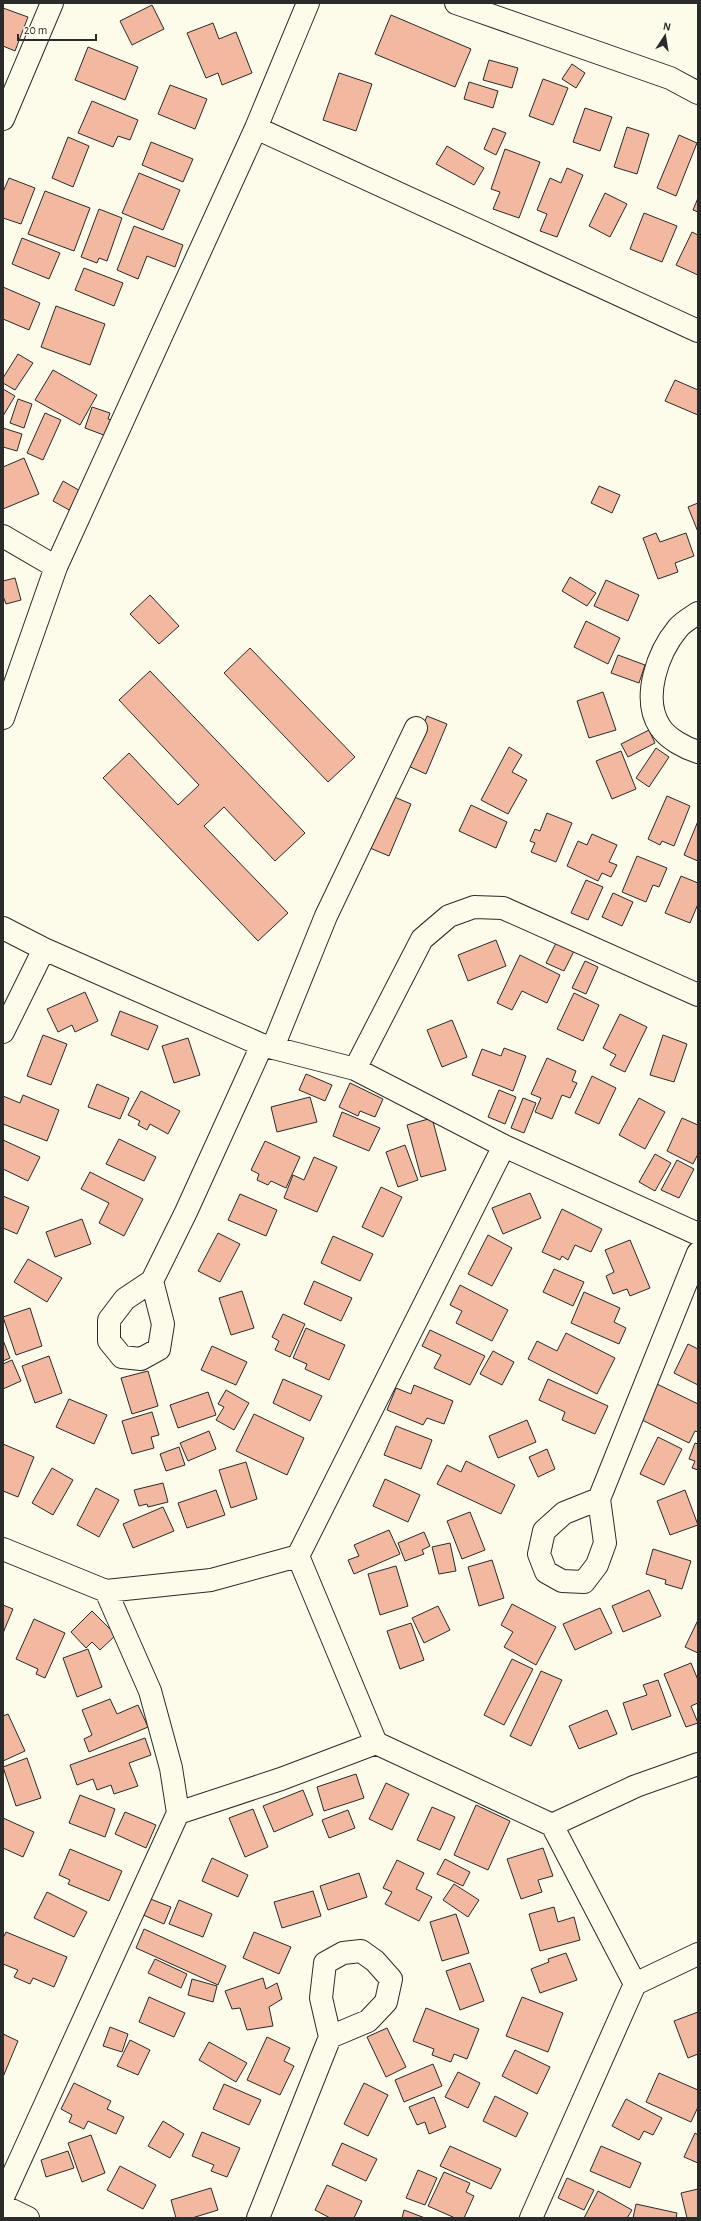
<svg xmlns="http://www.w3.org/2000/svg" width="701" height="2221" font-family="'Alegreya Sans',sans-serif">
<style>
.building{fill:#f2b8a0;stroke:#2b2b2b}
.lines{fill:none;stroke-linecap:round;stroke-linejoin:round}
.minor-casing{stroke:#2b2b2b;stroke-width:24}
.minor{stroke:#fdfbea;stroke-width:22}
</style>
<rect width="100%" height="100%" fill="#fdfbea"/>
<!-- building -->
<path class="building" d="M152,5L164,29L132,45L120,21Z
M3,8L28,17L15,51L3,46Z
M391,15L471,49L455,87L375,54Z
M213,23L219,39L236,32L252,73L222,85L218,73L206,78L187,33Z
M88,47L138,67L125,100L75,80Z
M489,60L518,68L512,88L483,80Z
M572,64L585,73L576,88L562,79Z
M339,73L372,84L356,131L323,120Z
M543,79L568,88L553,125L529,116Z
M469,82L498,91L493,108L464,99Z
M170,85L207,99L195,129L158,114Z
M92,101L138,120L130,140L118,136L113,147L78,133Z
M585,108L612,117L600,151L573,142Z
M627,127L649,134L637,174L614,167Z
M493,128L506,133L496,155L484,149Z
M679,135L697,143L676,196L657,188Z
M68,137L89,146L73,187L52,178Z
M151,142L193,159L183,182L142,165Z
M447,146L484,168L474,185L436,164Z
M505,149L540,162L519,218L493,209L500,192L491,189Z
M567,168L583,175L557,237L540,231L547,214L537,210L550,178L561,183Z
M139,173L180,190L163,230L122,213Z
M9,178L35,188L21,224L3,218V192Z
M45,191L90,208L74,251L28,234Z
M605,193L627,204L610,237L589,226Z
M698,198V212L693,210Z
M99,209L122,218L107,261L99,258L97,263L81,257Z
M644,213L677,226L662,262L630,249Z
M134,226L183,245L175,267L147,256L138,279L117,270Z
M692,232L698,235V275L676,265Z
M22,238L60,253L49,279L12,264Z
M84,268L123,283L114,306L75,290Z
M3,287L40,303L29,330L3,319Z
M56,306L105,324L90,365L41,347Z
M18,354L33,363L15,390L3,383V378Z
M53,370L97,395L80,425L35,400Z
M675,380L698,390V415L665,401Z
M3,389L15,396L3,416Z
M18,399L32,404L24,428L10,423Z
M92,407L110,413L108,419L115,421L109,437L85,428Z
M45,413L61,420L43,460L27,453Z
M3,428L22,434L17,451L3,447Z
M24,458L39,494L3,509V467Z
M63,481L82,492L71,511L53,501Z
M599,486L620,495L612,513L591,503Z
M698,503V532L688,507Z
M656,533L660,542L686,533L694,556L675,563L678,572L658,579L643,538Z
M570,577L596,593L587,606L562,591Z
M15,578L21,600L6,604L3,596V581Z
M606,580L639,595L628,621L594,606Z
M150,595L179,626L159,644L130,614Z
M586,621L620,638L608,664L574,647Z
M250,648L355,757L328,782L224,673Z
M618,655L645,665L639,683L611,673Z
M150,671L305,833L275,861L224,807L204,826L288,913L258,941L103,778L129,753L178,805L199,785L119,700Z
M603,692L616,730L589,738L577,701Z
M427,716L447,724L426,774L406,765Z
M649,730L655,743L628,757L621,744Z
M509,747L522,755L512,772L527,780L508,814L481,800Z
M656,748L669,757L649,787L636,778Z
M621,751L636,789L612,799L596,761Z
M392,796L411,804L389,856L370,848Z
M667,796L690,806L674,846L662,841L660,845L648,839Z
M471,805L507,822L496,848L459,831Z
M547,813L572,823L556,862L531,852L535,843L530,841L535,829L540,831Z
M698,821V861L684,855Z
M592,834L617,845L609,862L617,865L611,877L602,873L598,881L567,866L578,841L587,845Z
M637,856L667,868L659,887L653,885L646,902L622,892Z
M681,876L698,883V904L690,923L665,913Z
M586,880L603,887L588,920L571,913Z
M613,893L633,902L622,926L602,917Z
M496,940L506,966L468,981L458,955Z
M556,943L574,951L564,971L546,963Z
M520,955L560,975L547,1003L522,991L512,1010L497,1003Z
M585,961L598,967L586,994L572,988Z
M85,992L98,1021L75,1032L72,1025L58,1032L47,1009Z
M574,993L599,1005L583,1041L557,1029Z
M120,1011L158,1026L148,1050L111,1035Z
M620,1014L647,1027L625,1072L610,1065L616,1055L603,1048Z
M452,1020L467,1057L442,1067L427,1030Z
M43,1035L67,1044L51,1085L27,1076Z
M663,1035L687,1044L674,1082L650,1075Z
M188,1038L200,1075L174,1083L162,1046Z
M504,1048L526,1056L513,1091L472,1075L482,1049L501,1056Z
M547,1058L576,1071L572,1081L577,1083L570,1098L562,1095L552,1119L535,1112L541,1098L531,1094Z
M306,1074L332,1085L325,1101L299,1090Z
M592,1076L616,1088L599,1124L575,1113Z
M350,1083L383,1099L375,1117L360,1111L358,1116L339,1107Z
M97,1084L129,1098L120,1119L88,1107Z
M499,1090L516,1097L505,1124L488,1117Z
M141,1091L180,1111L168,1134L150,1124L147,1130L138,1125L140,1121L128,1115Z
M23,1095L59,1110L47,1141L3,1124V1096L20,1103Z
M310,1097L317,1122L277,1132L271,1107Z
M523,1098L536,1103L524,1133L511,1128Z
M639,1098L665,1112L645,1149L619,1135Z
M342,1112L380,1128L369,1151L333,1136Z
M432,1118L446,1170L421,1177L407,1125Z
M682,1118L698,1125V1154L693,1164L667,1151Z
M119,1139L156,1157L144,1181L106,1164Z
M3,1140L40,1157L28,1181L3,1169Z
M265,1141L300,1157L286,1188L271,1181L268,1185L257,1180L259,1174L251,1170Z
M405,1145L418,1180L398,1187L386,1152Z
M655,1154L671,1163L655,1191L639,1182Z
M314,1157L337,1167L317,1212L284,1198L293,1175L304,1180Z
M677,1160L694,1169L679,1198L661,1190Z
M90,1172L143,1199L124,1236L99,1223L109,1203L81,1189Z
M381,1187L402,1197L383,1237L362,1227Z
M530,1193L541,1218L503,1234L492,1208Z
M240,1194L277,1210L266,1236L228,1220Z
M3,1196L29,1207L17,1234L3,1228Z
M562,1209L602,1229L591,1252L575,1245L568,1260L562,1256L560,1260L542,1252Z
M82,1219L91,1244L55,1257L46,1232Z
M218,1233L240,1244L220,1282L198,1271Z
M488,1235L512,1248L492,1286L468,1274Z
M333,1236L373,1254L360,1281L321,1263Z
M630,1240L650,1288L630,1296L627,1289L613,1294L606,1276L614,1272L605,1250Z
M28,1259L62,1278L47,1302L14,1282Z
M554,1269L584,1282L573,1306L543,1292Z
M314,1281L352,1298L341,1321L304,1304Z
M460,1285L508,1310L492,1341L456,1323L462,1311L450,1305Z
M242,1291L254,1328L231,1335L219,1298Z
M584,1292L620,1308L614,1322L626,1328L619,1344L571,1323Z
M30,1308L42,1346L16,1355L3,1317Z
M283,1314L305,1324L290,1357L275,1350L279,1341L272,1337Z
M306,1328L345,1345L329,1380L305,1369L307,1364L293,1358Z
M430,1330L485,1356L470,1385L434,1368L441,1355L422,1346Z
M566,1333L615,1358L597,1394L528,1359L537,1341L557,1351Z
M3,1340L10,1358L3,1361Z
M688,1344L698,1349V1385L674,1373Z
M212,1346L247,1362L236,1385L201,1370Z
M493,1351L514,1362L502,1385L480,1374Z
M49,1356L62,1393L35,1403L22,1366Z
M12,1360L21,1381L3,1389V1364Z
M148,1371L158,1406L132,1414L121,1378Z
M283,1379L322,1396L310,1421L273,1403Z
M548,1379L608,1406L595,1434L562,1420L565,1412L539,1400Z
M657,1384L698,1404V1432L695,1431L689,1443L640,1419Z
M414,1385L453,1401L444,1424L427,1418L423,1425L387,1410L396,1388L411,1394Z
M226,1390L249,1403L234,1430L216,1420L224,1407L218,1404Z
M208,1392L216,1415L178,1428L170,1405Z
M69,1399L107,1415L94,1444L56,1427Z
M152,1412L159,1435L151,1437L154,1448L132,1454L122,1421Z
M254,1414L304,1438L287,1475L236,1451Z
M527,1420L536,1442L498,1458L489,1436Z
M396,1426L432,1440L421,1469L384,1455Z
M209,1431L216,1449L188,1461L180,1443Z
M658,1437L682,1449L664,1485L640,1474Z
M695,1443L698,1444V1470L692,1468L695,1461L689,1459Z
M3,1444L34,1457L18,1497L3,1491Z
M179,1447L185,1465L166,1471L160,1454Z
M547,1449L555,1469L538,1477L529,1457Z
M466,1461L515,1485L501,1514L437,1484L447,1465L461,1472Z
M246,1462L257,1499L231,1508L219,1470Z
M52,1468L73,1480L53,1515L32,1503Z
M385,1479L420,1495L408,1522L373,1506Z
M163,1483L168,1502L148,1507L147,1504L139,1506L134,1490Z
M96,1488L119,1500L99,1537L77,1525Z
M216,1490L225,1515L187,1528L178,1503Z
M685,1490L698,1525L670,1535L657,1501Z
M163,1507L174,1531L133,1548L123,1524Z
M470,1512L485,1550L462,1559L447,1521Z
M389,1530L400,1554L354,1574L348,1560L359,1556L354,1545Z
M424,1532L430,1546L422,1550L424,1554L405,1561L398,1543Z
M450,1543L456,1571L439,1574L432,1547Z
M653,1549L691,1561L682,1589L665,1584L666,1580L646,1574Z
M492,1560L504,1598L479,1606L468,1567Z
M396,1566L408,1606L380,1615L368,1574Z
M649,1590L661,1616L623,1632L612,1606Z
M512,1604L556,1627L536,1665L504,1647L513,1632L501,1625Z
M3,1605L13,1609L3,1633Z
M438,1606L450,1630L424,1643L412,1618Z
M600,1608L612,1633L575,1650L563,1624Z
M92,1611L116,1635L100,1650L92,1642L86,1648L71,1632Z
M34,1619L65,1633L45,1678L36,1674L38,1669L16,1659Z
M698,1620V1653L685,1647Z
M411,1623L424,1660L400,1669L387,1631Z
M88,1649L102,1687L77,1697L63,1658Z
M512,1659L533,1669L504,1725L484,1715Z
M691,1663L698,1680V1703L691,1706L698,1723L686,1727L664,1674Z
M541,1671L562,1680L531,1746L510,1736Z
M658,1680L671,1716L632,1730L623,1703L647,1695L643,1685Z
M110,1699L117,1714L138,1705L148,1727L89,1752L84,1739L92,1735L82,1710Z
M607,1710L617,1734L579,1749L569,1726Z
M8,1714L25,1751L3,1761V1716Z
M145,1738L151,1755L129,1763L138,1786L114,1794L111,1785L97,1790L93,1779L77,1785L70,1765Z
M27,1758L41,1798L16,1806L3,1767Z
M356,1774L364,1798L324,1811L317,1787Z
M386,1783L409,1794L392,1830L369,1819Z
M303,1790L313,1815L274,1832L263,1806Z
M80,1795L115,1809L105,1837L69,1823Z
M476,1805L510,1821L488,1870L454,1855Z
M432,1807L455,1817L440,1850L417,1840Z
M253,1809L268,1847L245,1857L229,1818Z
M348,1810L355,1828L329,1838L322,1820Z
M125,1812L156,1825L146,1848L115,1834Z
M3,1818L34,1832L23,1857L3,1848Z
M543,1848L553,1876L538,1880L542,1892L521,1899L507,1859Z
M70,1849L122,1871L109,1901L68,1884L70,1880L59,1875Z
M212,1858L248,1875L238,1897L202,1881Z
M445,1859L470,1872L463,1886L437,1874Z
M397,1860L424,1873L416,1889L432,1897L419,1921L385,1904L392,1892L383,1888Z
M359,1873L367,1897L328,1910L320,1886Z
M454,1884L479,1900L468,1917L443,1900Z
M313,1891L321,1916L282,1928L274,1902Z
M47,1892L87,1912L74,1937L34,1918Z
M148,1898L171,1907L164,1924L141,1914Z
M179,1900L212,1914L203,1937L169,1924Z
M554,1907L558,1922L574,1917L580,1940L540,1951L529,1914Z
M456,1914L469,1953L442,1961L430,1922Z
M144,1929L226,1966L218,1985L136,1948Z
M6,1932L67,1957L54,1987L33,1978L30,1984L14,1977L18,1970L3,1964V1938Z
M254,1932L291,1947L279,1974L243,1958Z
M566,1953L577,1980L540,1993L531,1969L549,1962L548,1959Z
M155,1959L187,1974L181,1988L148,1973Z
M470,1963L484,2001L460,2010L446,1971Z
M263,1978L266,1989L277,1983L282,1999L269,2007L273,2026L247,2030L240,2008L232,2009L225,1991Z
M192,1979L217,1986L213,2002L188,1995Z
M149,1997L185,2013L174,2037L139,2022Z
M522,1997L563,2013L548,2052L506,2036Z
M426,2008L479,2029L467,2059L454,2054L451,2062L432,2055L434,2049L413,2041Z
M698,2012V2054L688,2058L674,2021Z
M110,2027L128,2034L122,2052L103,2046Z
M387,2028L406,2067L386,2077L367,2037Z
M3,2034L18,2041L3,2077Z
M267,2037L290,2048L284,2061L294,2066L280,2095L247,2080Z
M130,2040L150,2050L138,2075L117,2066Z
M209,2042L247,2063L236,2082L199,2060Z
M515,2050L550,2067L537,2094L502,2076Z
M433,2064L442,2086L404,2102L395,2080Z
M458,2072L480,2083L468,2108L445,2097Z
M659,2073L698,2090V2107L691,2122L646,2102Z
M74,2083L111,2101L107,2109L124,2117L116,2134L88,2121L84,2129L69,2122L72,2115L61,2109Z
M364,2083L388,2095L368,2136L344,2124Z
M224,2084L261,2100L249,2125L213,2109Z
M495,2096L528,2113L516,2137L483,2121Z
M434,2097L446,2127L429,2134L425,2122L417,2125L409,2107Z
M626,2099L662,2118L653,2135L644,2131L639,2140L612,2126Z
M163,2121L184,2134L170,2158L148,2146Z
M202,2132L240,2148L227,2177L211,2171L214,2165L192,2156Z
M695,2133L698,2135V2163L684,2157Z
M91,2135L105,2173L82,2182L68,2143Z
M342,2143L377,2159L366,2181L332,2165Z
M450,2146L501,2169L491,2189L440,2166Z
M601,2146L641,2163L630,2188L590,2171Z
M68,2151L74,2168L46,2177L41,2160Z
M120,2166L156,2185L143,2209L107,2190Z
M418,2170L437,2178L425,2205L406,2198Z
M444,2172L470,2183L466,2192L474,2196L464,2218H455L428,2206Z
M567,2178L594,2190L584,2210L558,2198Z
M327,2185L362,2201L354,2218H330L315,2210Z
M211,2188L218,2210L192,2218H176L171,2200Z
M698,2189V2218H687L681,2193Z
M598,2191L632,2210L627,2218H584Z
M636,2204L677,2213L676,2218H633Z
M404,2210L425,2218H402Z"/>
<g class="lines">
<defs>
<path id="minor" d="M456,3L670,78L698,93
M3,119L52,3
M256,128L698,331
M3,536L56,567
M698,613C692,617 683,622 678,628C658,652 641,698 660,727C668,739 685,748 698,752
M3,718L56,567L256,128L308,3
M3,928L44,949L262,1045L355,1069L504,1146L698,1234
M3,1032L44,949
M273,1047L326,916L416,728
M355,1069L422,939L449,916L474,907L503,908L698,995
M152,1281L163,1324L159,1349L141,1359L122,1357L109,1341V1320L125,1299L152,1281L186,1212L262,1045
M599,1499L564,1513L544,1531L539,1554L546,1572L562,1581L584,1582L597,1565L605,1543L599,1499L698,1253
M3,1549L106,1591L211,1580L298,1556L504,1146
M298,1556L376,1743L552,1825L635,1984
M178,1813L281,1779L376,1743
M552,1825L636,1786L698,1764
M3,2197L178,1813L171,1768L150,1691L106,1591
M3,2206L28,2218
M258,2218L330,2037L321,1998L325,1963L343,1953L361,1951L375,1961L391,1979L386,2002L368,2021L330,2037
M531,2218L635,1984L698,1954"/>
</defs>
<!-- minor casing -->
<use href="#minor" class="minor-casing"/>
<!-- minor -->
<use href="#minor" class="minor"/>
</g>
<!-- border -->
<rect width="701" height="2221" fill="none" stroke="#2b2b2b" stroke-width="8"/>
<!-- north arrow -->
<g transform="translate(665 36) rotate(12)" stroke="#fdfbea" stroke-width="3" paint-order="stroke">
<path d="M0-3L7 15L0 10L-7 15Z" fill="#2b2b2b"/>
<text y="-6" font-size="11" font-weight="bold" text-anchor="middle" fill="#2b2b2b">N</text>
</g>
<!-- scale -->
<path d="M18 34v6h78v-6" fill="none" stroke="#2b2b2b" stroke-width="2"/>
<text x="24" y="34" font-size="12" fill="#2b2b2b" stroke="#fdfbea" stroke-width="3" paint-order="stroke">20 m</text>
</svg>
